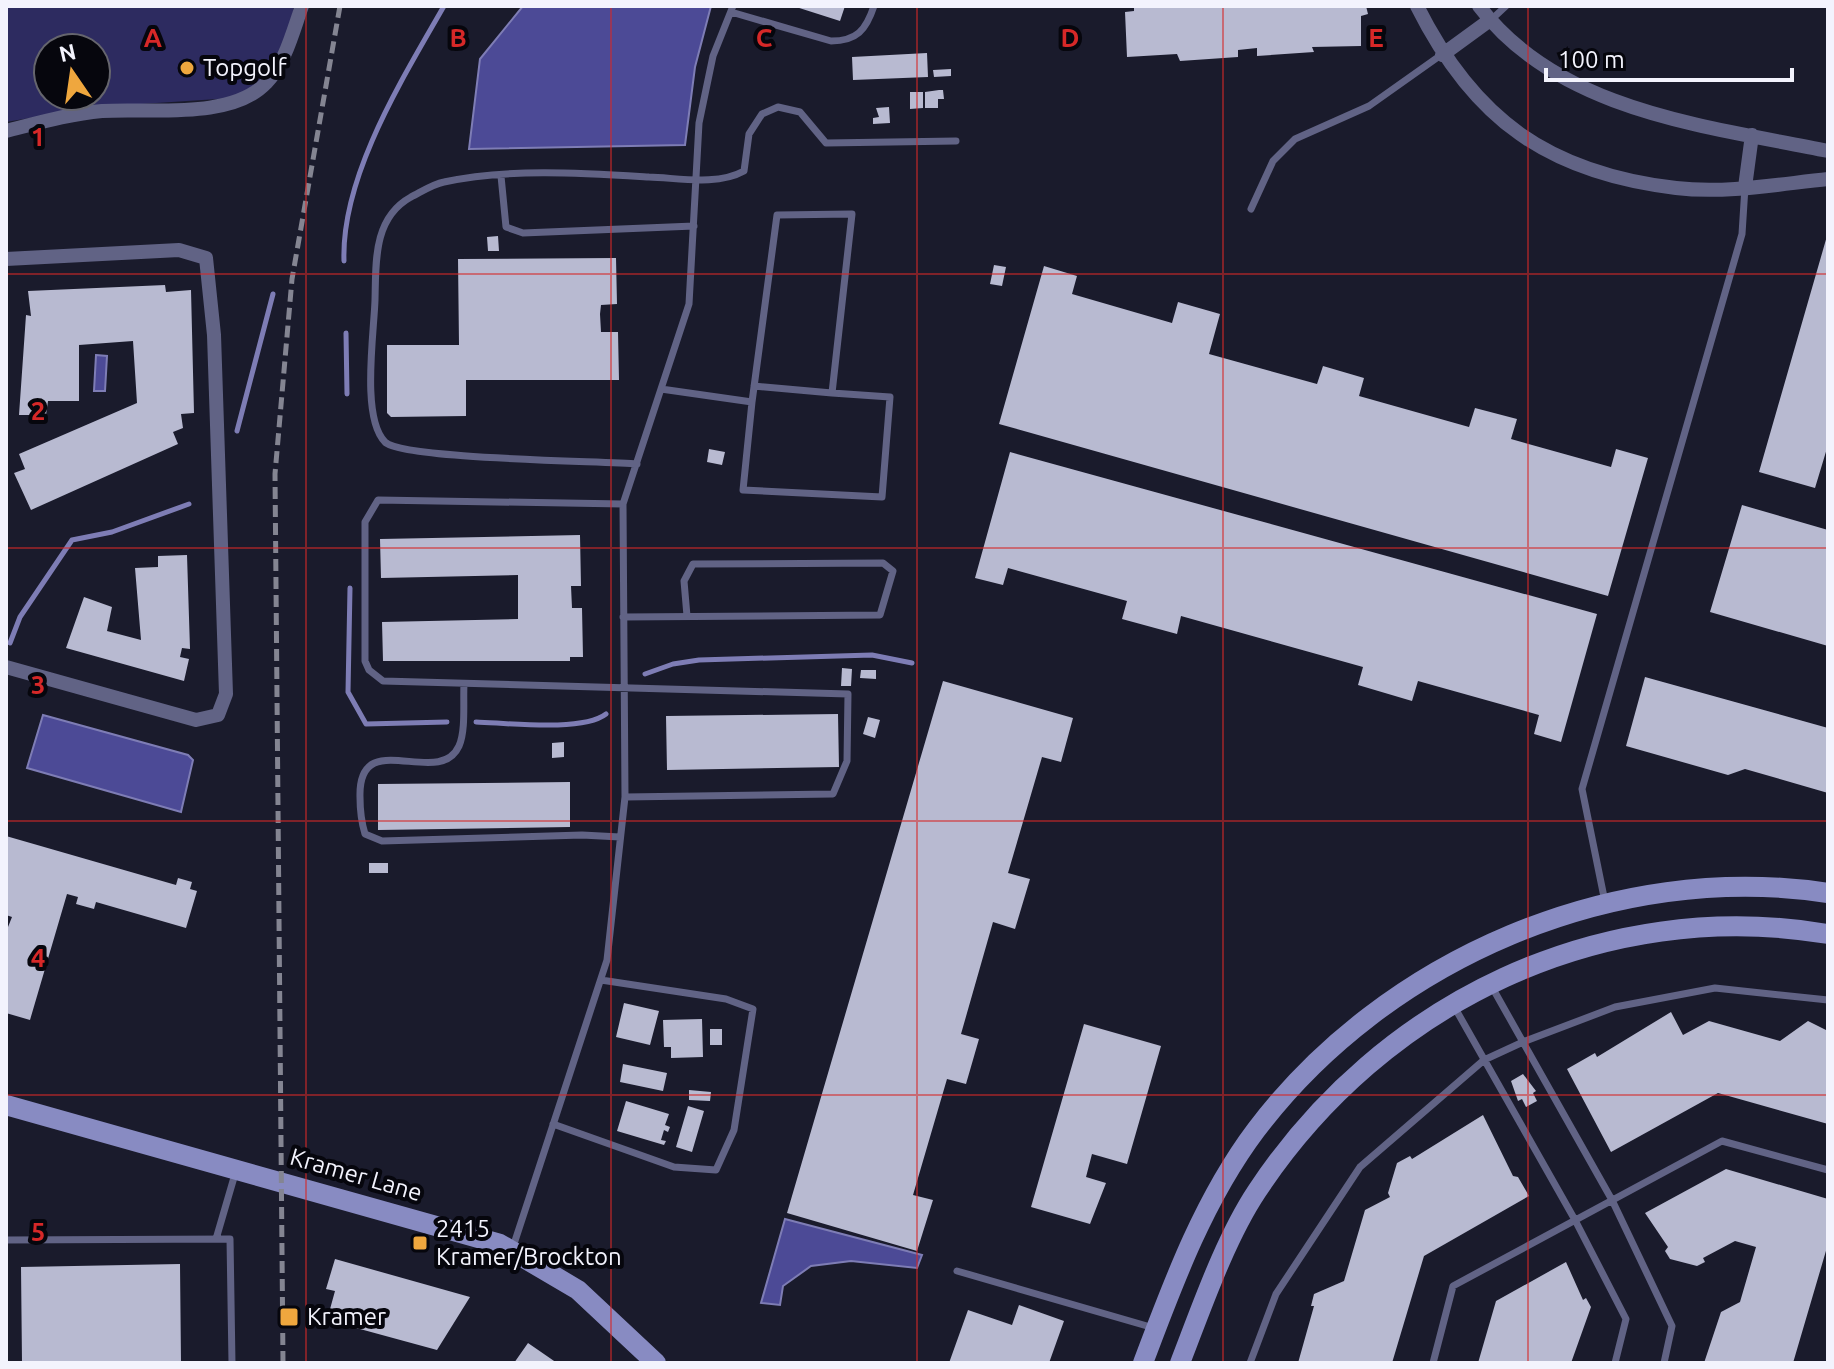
<svg xmlns="http://www.w3.org/2000/svg" width="1834" height="1369" font-family="Ubuntu,sans-serif">
<style>
.green{fill:#2d2b60;fill-rule:evenodd}
.water{fill:#4c4a96;stroke:#7e7db5;stroke-width:2}
.lines{fill:none;stroke-linecap:round;stroke-linejoin:round}
.stream{stroke:#7e7db5;stroke-width:5}
.building{fill:#b8bad1}
.lane{stroke:#616385;stroke-width:7}
.street{stroke:#616385;stroke-width:14}
.secondary{stroke:#888bc2;stroke-width:20}
.rail{stroke:#848592;stroke-width:5;stroke-dasharray:12 6;stroke-linecap:butt}
.grid{fill:none;stroke:#d62828;stroke-width:2;stroke-opacity:0.55}
.poi-dot{fill:#efa73e;stroke:#06060d;stroke-width:3}
.labels{text-anchor:middle;stroke-width:8;stroke-linejoin:round;paint-order:stroke}
.poi-label{font-size:24px;fill:#f3f3fd;stroke:#06060d;text-anchor:start}
.street-label{font-size:24px;fill:#f3f3fd;stroke:#06060d}
.grid-label{font-size:26px;text-anchor:middle;font-weight:bold;fill:#d62828;stroke:#06060d;stroke-width:8;stroke-linejoin:round;paint-order:stroke}
</style>
<rect width="100%" height="100%" fill="#1a1b2c"/>
<!-- green -->
<path class="green" d="M6,6H294L287,48L274,74L233,98L95,107L6,122ZM48,48H96V96H48Z"/>
<!-- water -->
<path class="water" d="M523,6H711L695,67L685,145L469,149L480,59Z
M96,355L107,356L105,391H94Z
M43,715L188,755L193,760L181,812L27,768Z
M785,1219L922,1255L917,1268L851,1261L811,1266L783,1286L780,1305L761,1303Z"/>
<g class="lines">
<!-- stream -->
<path class="stream" d="M344,261C341,176 403,78 444,6
M346,333L347,394
M237,431L273,294
M350,588L348,692L366,724L447,722
M10,643L20,617L72,540L112,532L189,504
M645,674L673,664L699,660L872,655L912,663
M476,722C507,723 583,732 606,714"/>
</g>
<!-- building -->
<path class="building" d="M793,6H845L840,21Z
M1134,6H1366L1368,14L1361,16V46L1312,47L1314,52L1257,56V48L1238,50V57L1180,61L1177,54L1127,57L1125,12L1134,11Z
M927,53L928,77L853,80L852,57Z
M951,69V76L934,77L933,70Z
M939,90H943L944,99H938V108H925V92Z
M910,92H923V108L910,109Z
M889,107L890,123L873,124V118L879,117L876,108Z
M498,236L499,251H488L487,237Z
M1827,236L1828,445L1815,488L1759,472Z
M616,258L617,304L601,305L600,314L601,332H618L619,380H466V416L391,417L387,413V345H459L458,259Z
M994,265L1006,267L1002,286L990,284Z
M1044,266L1077,276L1072,294L1172,323L1178,302L1220,314L1209,354L1317,384L1323,366L1364,378L1359,396L1469,427L1475,408L1517,419L1511,439L1611,467L1616,449L1648,458L1608,596L999,424Z
M165,285L166,292L191,290L194,413L181,414L183,428L173,432L178,444L31,510L14,473L25,469L19,454L137,403L133,341L79,345V401H48L46,415H19L26,315L31,316L28,291Z
M709,449L725,452L722,465L707,462Z
M1010,452L1597,614L1561,742L1534,734L1539,715L1418,681L1412,701L1358,685L1363,667L1181,616L1177,634L1122,619L1127,601L1008,568L1003,585L975,578Z
M1742,505L1828,530V646L1710,612Z
M580,535L581,586H571L572,608H582L583,657H570V661H383L382,622L518,619V575L381,578L380,539Z
M187,555L190,649L182,648L180,657L189,659L184,681L66,648L84,597L112,607L107,631L141,640L135,568L158,567V556Z
M842,668L852,669L851,686H841Z
M861,670H876V679L860,678Z
M1645,677L1828,728V793L1745,769L1728,775L1626,746Z
M943,681L1073,718L1061,762L1042,757L1008,873L1030,879L1015,929L993,922L961,1034L979,1039L966,1084L947,1079L913,1195L933,1200L917,1251L787,1213Z
M838,714L839,767L667,770L666,716Z
M868,717L880,720L875,738L863,734Z
M564,742V757L552,758V743Z
M570,782V827L378,830V784Z
M6,836L176,885L178,878L192,882L190,889L197,891L186,928L96,902L94,909L76,904L78,897L67,894L30,1020L6,1013V932L12,917L6,915Z
M369,863H388V873H369Z
M624,1003L659,1011L650,1045L616,1037Z
M1671,1012L1683,1035L1709,1021L1780,1041L1808,1021L1828,1031V1124L1718,1093L1611,1152L1567,1069L1595,1053L1597,1057Z
M702,1019L703,1057L671,1058V1047H664L663,1020Z
M1084,1024L1161,1046L1127,1164L1092,1154L1086,1177L1106,1183L1090,1224L1031,1207Z
M710,1029H722V1045H710Z
M623,1064L667,1073L663,1091L620,1082Z
M1523,1074L1536,1091L1533,1093L1537,1101L1526,1107L1522,1099L1518,1101L1511,1081Z
M689,1090L711,1092L710,1101L689,1100Z
M626,1101L669,1114L665,1125L670,1127L668,1132L664,1130L661,1140L666,1141L664,1145L617,1131Z
M688,1106L704,1111L692,1152L676,1147Z
M1483,1115L1513,1176L1518,1177L1529,1196L1424,1256L1392,1363H1298L1314,1306H1311L1314,1294L1344,1281L1365,1210L1390,1197L1388,1193L1397,1163L1410,1156L1412,1159Z
M1726,1169L1828,1199V1244L1793,1363H1704L1721,1312L1740,1302L1756,1247L1735,1241L1703,1258L1705,1262L1697,1266L1670,1259L1665,1251L1668,1247L1645,1213Z
M335,1259L470,1297L437,1350L327,1320L335,1291L326,1289Z
M1566,1262L1583,1300L1586,1298L1591,1307L1571,1363H1478L1496,1301Z
M180,1264L181,1363H22L21,1267Z
M1019,1305L1064,1321L1049,1363H949L968,1310L1012,1325Z
M528,1343L557,1363H514Z"/>
<g class="lines">
<!-- lane -->
<path class="lane" d="M731,12L831,41C857,41 866,30 874,6
M1492,19L1506,6
M501,176L506,227L523,233L694,226
M1251,209L1273,161L1295,139L1369,106L1441,55
M661,389L752,402L777,215L852,214L832,393L754,386
M752,402L743,490L882,497L890,397L832,393
M637,464C601,461 401,459 385,442C361,418 374,333 375,300C376,262 373,218 411,197C421,192 433,184 444,182C509,168 583,173 649,177C679,178 717,186 744,171L749,134L762,114L778,107L800,112L826,143L956,141
M623,504L378,500L365,522V661L369,670L383,681L848,694L847,761L833,794L625,797
M623,617L880,615L893,571L883,563L693,564L684,581L687,616
M464,684C463,702 466,730 459,746C439,790 358,724 360,797C360,810 361,821 365,834L382,841L582,835L620,837
M1605,902L1582,789L1742,234L1745,187
M1492,987L1612,1200L1672,1326L1664,1363
M1455,1008L1575,1220L1626,1319L1615,1363
M553,1124L674,1167L716,1170L734,1130L753,1009L726,999L601,980
M216,1239L235,1174
M6,1240L230,1239L232,1363
M513,1247L607,960L625,797L623,504L689,304L699,123L713,56L733,6
M957,1271L1154,1328
M1250,1363L1276,1294L1360,1167L1484,1060L1523,1042L1615,1007L1715,988L1828,1000
M1433,1363L1453,1286L1722,1141L1828,1170"/>
<!-- street -->
<path class="street" d="M1417,6C1474,120 1549,173 1676,188C1726,194 1779,184 1828,179
M1479,6C1559,112 1707,126 1828,151
M1442,55L1490,20
M6,131C38,123 69,114 102,111C150,108 231,120 266,83C285,64 293,31 302,6
M1745,187L1752,135
M6,259L179,250L206,258L214,335L226,694L218,715L196,720L6,667"/>
<!-- secondary -->
<path class="secondary" d="M6,1105L500,1244L578,1290L656,1363
M1143,1363C1173,1283 1204,1199 1256,1130C1385,959 1615,860 1828,893
M1180,1363C1201,1309 1225,1239 1257,1191C1382,1002 1602,896 1828,934"/>
<!-- rail -->
<path class="rail" d="M283,1363L275,474L292,279L340,6"/>
</g>
<!-- grid -->
<path class="grid" d="M306,6V1363M611,6V1363M917,6V1363M1223,6V1363M1528,6V1363M6,274H1828M6,548H1828M6,821H1828M6,1095H1828"/>
<!-- markers -->
<g class="poi-dot">
<circle cx="187" cy="68" r="8"/>
<rect x="412" y="1235" width="16" height="16" rx="4"/>
<rect x="279" y="1307" width="20" height="20" rx="4"/>
</g>
<g class="labels">
<!-- poi labels -->
<g class="poi-label">
<text x="203" y="76">Topgolf</text>
<text x="436" y="1237">2415<tspan x="436" dy="28">Kramer/Brockton</tspan></text>
<text x="307" y="1325">Kramer</text>
</g>
<!-- street labels -->
<g class="street-label">
<text transform="translate(356 1175) rotate(16)" y="8">Kramer Lane</text>
</g>
</g>
<g class="grid-label">
<text x="153" y="47">A</text>
<text x="458" y="47">B</text>
<text x="764" y="47">C</text>
<text x="1070" y="47">D</text>
<text x="1376" y="47">E</text>
<text x="38" y="146">1</text>
<text x="38" y="420">2</text>
<text x="38" y="694">3</text>
<text x="38" y="967">4</text>
<text x="38" y="1241">5</text>
</g>
<!-- border -->
<rect width="1834" height="1369" fill="none" stroke="#f3f3fd" stroke-width="16"/>
<!-- north arrow -->
<g transform="translate(72 72) rotate(347)"><circle r="38" fill="#06060d" stroke="#65656d" stroke-width="2"/>
<path d="M0-6L14 30L0 20L-14 30Z" fill="#efa73e"/>
<text y="-12" font-size="22" font-weight="bold" text-anchor="middle" fill="#f3f3fd">N</text>
</g>
<!-- scale -->
<path d="M1546 68v12h246v-12" fill="none" stroke="#f3f3fd" stroke-width="4"/>
<text x="1558" y="68" font-size="24" fill="#f3f3fd" stroke="#06060d" stroke-width="6" paint-order="stroke">100 m</text>
</svg>
